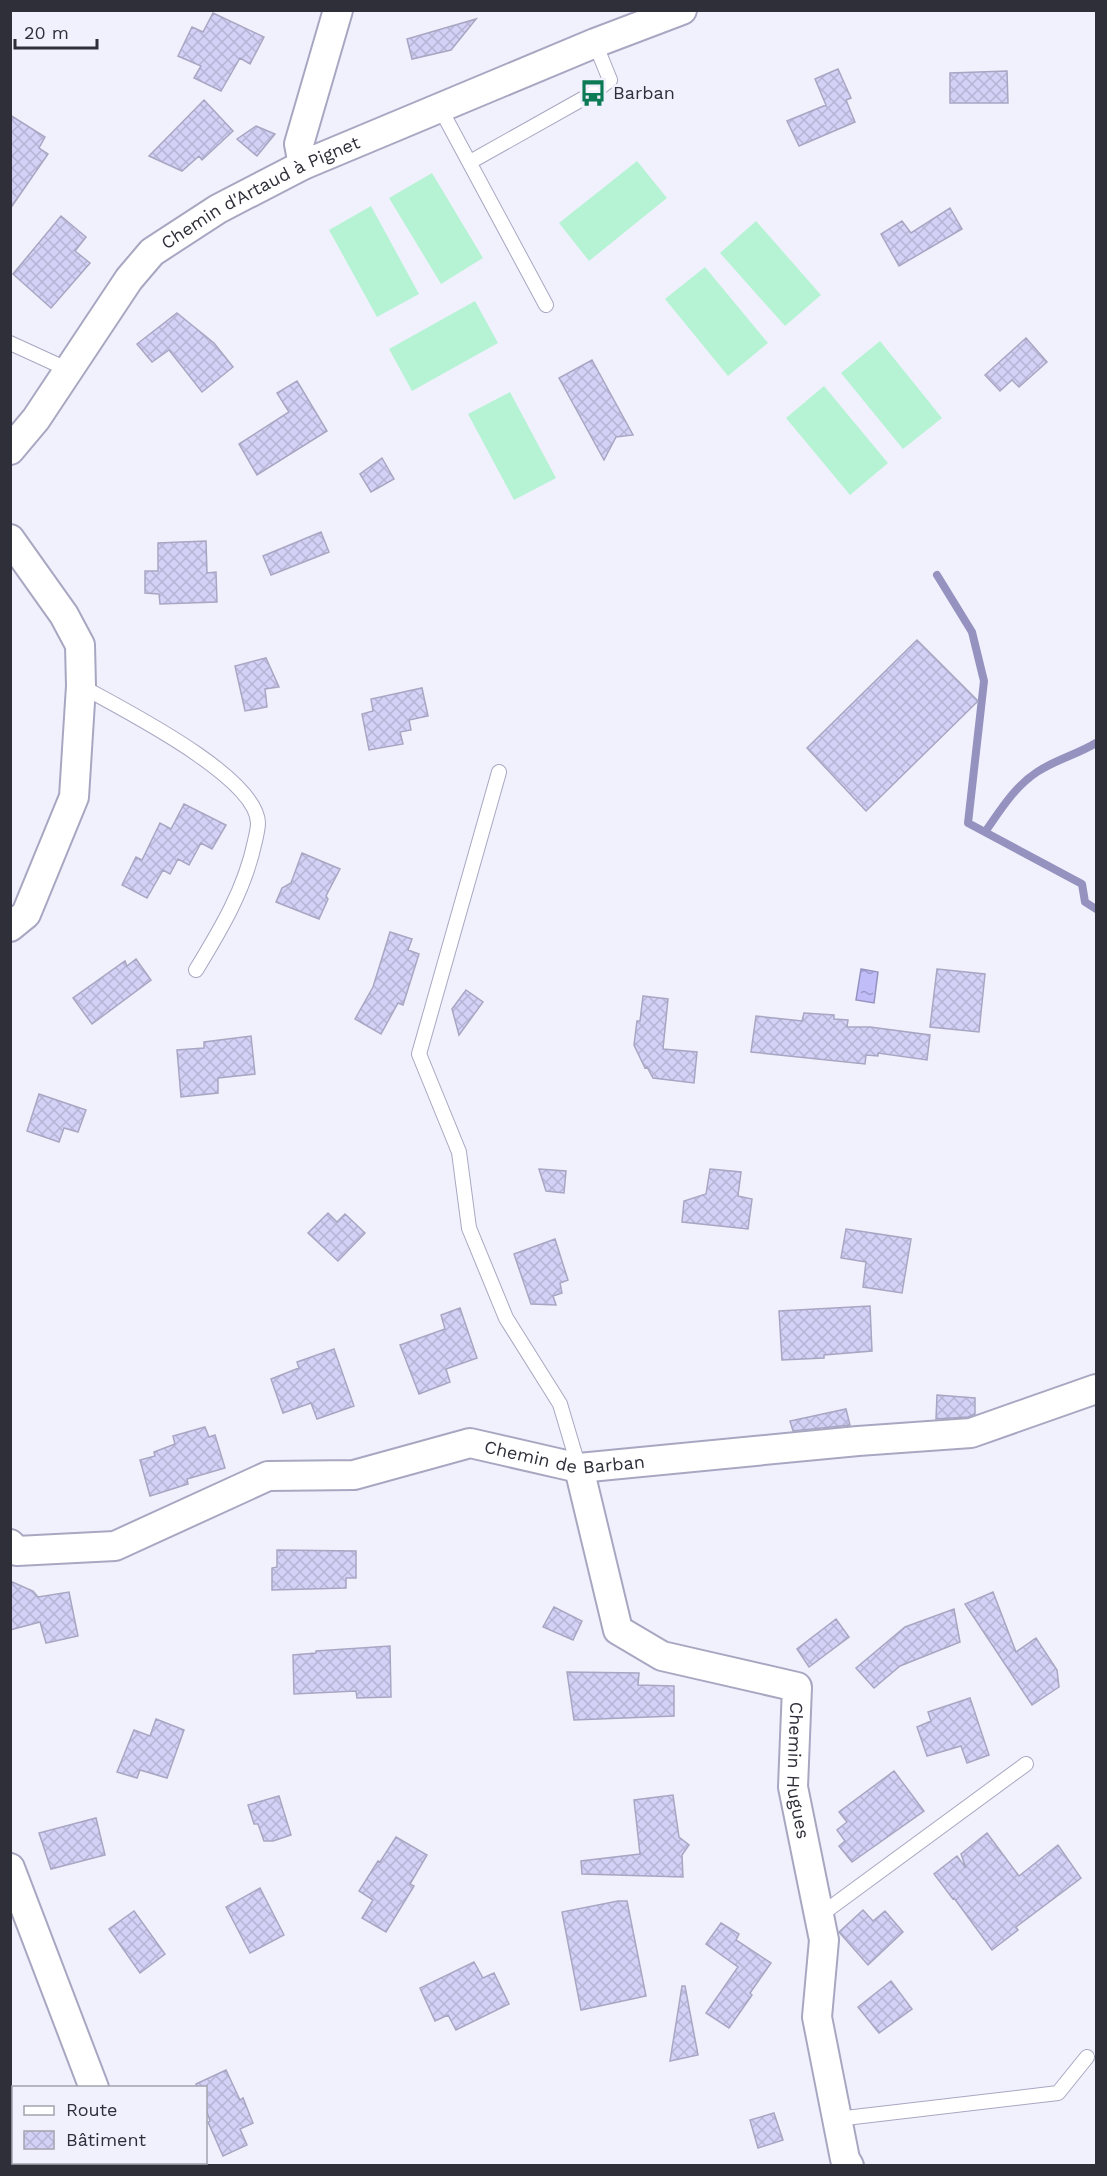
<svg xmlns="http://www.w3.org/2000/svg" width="1107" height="2176" font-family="'Work Sans',sans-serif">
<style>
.pitch{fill:#b6f3d4}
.water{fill:url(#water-ripples);stroke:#9592bf;stroke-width:1.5}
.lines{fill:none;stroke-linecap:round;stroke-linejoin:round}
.stream{stroke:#9592bf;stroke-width:8}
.building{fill:url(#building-cross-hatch);stroke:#a8a6c2;stroke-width:1.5}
.service-casing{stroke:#a8a7c2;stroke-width:16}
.minor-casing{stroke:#a8a7c2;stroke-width:32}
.service{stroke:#fff;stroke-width:14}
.minor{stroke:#fff;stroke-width:28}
.labels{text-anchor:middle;stroke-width:6;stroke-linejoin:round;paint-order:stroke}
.poi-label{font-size:18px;fill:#2f2f3a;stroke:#f1f1fd;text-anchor:start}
.street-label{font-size:18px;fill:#2f2f3a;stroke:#f1f1fd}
</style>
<defs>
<pattern id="water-ripples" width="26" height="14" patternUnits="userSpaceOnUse" patternTransform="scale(1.5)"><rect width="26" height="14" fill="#c1bdf8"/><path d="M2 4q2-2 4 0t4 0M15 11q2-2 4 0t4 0" fill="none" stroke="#9d9aca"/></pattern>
<pattern id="building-cross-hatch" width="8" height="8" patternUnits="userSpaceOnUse" patternTransform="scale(1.5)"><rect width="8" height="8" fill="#d3d1f6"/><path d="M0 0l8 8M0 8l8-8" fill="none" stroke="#b5b4d4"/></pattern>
</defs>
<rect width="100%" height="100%" fill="#f1f1fd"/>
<!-- pitch -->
<path class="pitch" d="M637,161L667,198L589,261L559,223Z
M432,173L483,258L441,284L389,198Z
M371,206L419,294L377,317L329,230Z
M756,221L821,295L785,326L720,253Z
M705,267L768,343L728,376L665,299Z
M475,301L498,343L412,391L389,349Z
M880,341L942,418L903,449L841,373Z
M824,386L888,463L850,495L786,418Z
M510,392L556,478L514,500L468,414Z"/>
<!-- water -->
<path class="water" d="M861,969L878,972L874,1003L856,1000Z"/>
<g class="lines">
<!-- stream -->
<path class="stream" d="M937,575L972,632L984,681L968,823L1082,884L1085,902L1096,909
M985,832C1000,811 1014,787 1037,772C1055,760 1078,754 1096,743"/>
</g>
<!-- building -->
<path class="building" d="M213,13L264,37L250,64L240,58L221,91L194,78L201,66L178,56L192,27L203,32Z
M476,19L451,50L412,59L407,39Z
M838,69L851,98L846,100L855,122L799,146L787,121L826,105L815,79Z
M1007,71L1008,103H950V73Z
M204,100L233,131L202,160L199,156L182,171L149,156Z
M10,115L45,137L39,148L48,154L10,209Z
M256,126L275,134L257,156L237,139Z
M950,208L962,229L899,266L881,234L902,221L911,233Z
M61,216L86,237L75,251L90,263L51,308L13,274Z
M177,313L214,343L233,367L202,392L169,350L152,362L137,344Z
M1026,338L1047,362L1019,387L1012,380L1000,391L985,375Z
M592,360L633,435L616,437L604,460L559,378Z
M297,381L327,431L257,475L239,444L289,412L277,393Z
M382,458L394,479L371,492L360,474Z
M321,532L329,552L271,575L263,556Z
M206,541L207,573L216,572L217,602L160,604L159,594L145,593V571H158V543Z
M917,640L978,701L866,811L807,748Z
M266,658L279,687L265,689L267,707L245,711L235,666Z
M422,688L428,716L409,720L411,730L400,732L403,744L369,750L362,714L373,711L371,699Z
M184,804L226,825L212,849L201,843L189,865L178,859L170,874L163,870L147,898L122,885L136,857L142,860L160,823L171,829Z
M302,853L340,869L326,896L328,899L319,919L276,902L282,888L291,883Z
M390,932L412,939L408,950L419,954L403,1005L398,1003L381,1034L355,1019L373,987Z
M136,959L151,980L92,1024L73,998L125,961L127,966Z
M937,969L985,974L979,1032L930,1027Z
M466,990L483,1002L459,1035L452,1009Z
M643,996L668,999L663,1049L697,1052L694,1083L653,1078L647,1067L645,1068L634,1045L637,1021H640Z
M804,1013L834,1015V1019L848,1020L847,1027H870L930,1035L927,1060L878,1053V1056L866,1055L865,1064L751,1052L756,1016L802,1021Z
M251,1036L255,1074L218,1078V1093L181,1097L177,1050L204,1048V1042Z
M39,1094L86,1110L78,1132L64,1128L59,1142L27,1131Z
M539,1169L566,1171L564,1193L546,1191Z
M710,1169L741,1172L738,1196L752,1199L748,1229L682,1222L684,1201L706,1194Z
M328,1213L337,1222L345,1214L365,1233L338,1261L308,1233Z
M846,1229L911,1239L902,1293L863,1287L866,1262L841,1258Z
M555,1239L568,1280L560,1283L562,1293L553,1296L556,1305L531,1304L514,1254Z
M870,1306L872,1351L824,1355V1358L782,1360L779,1311Z
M460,1308L477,1358L446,1369L450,1382L419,1394L400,1345L445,1329L441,1315Z
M334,1349L354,1406L317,1419L311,1403L283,1413L271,1379L299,1368L297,1362Z
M937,1395L975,1398V1414L968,1417L936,1419Z
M846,1409L850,1425L793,1431L790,1421Z
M205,1427L209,1437L215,1435L225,1468L187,1479L188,1484L150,1496L140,1460L155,1456L154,1452L175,1444L173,1436Z
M277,1550L356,1551V1578H346V1588L272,1590V1568L277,1567Z
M10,1581L33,1591L38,1597L69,1592L78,1636L46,1643L40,1622L10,1630Z
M993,1592L1016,1652L1036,1638L1057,1670L1059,1687L1032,1705L965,1604Z
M554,1607L582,1621L573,1640L543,1627Z
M954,1609L960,1642L900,1666L874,1688L856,1668L905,1627Z
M836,1619L849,1637L809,1667L797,1649Z
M390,1646L391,1697L357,1698L356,1691L294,1694L293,1655L316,1653V1651Z
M567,1672L639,1673L638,1685L674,1686V1716L574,1720Z
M970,1698L989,1755L967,1763L961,1746L927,1756L917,1727L931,1721L928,1712Z
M156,1719L184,1730L167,1778L140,1770L137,1778L117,1772L134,1730L150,1736Z
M894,1771L924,1811L852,1862L839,1846L845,1841L837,1830L847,1822L839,1812Z
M673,1795L679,1837L689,1845L682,1855L683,1877L582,1874L581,1861L640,1854L634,1800Z
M279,1796L291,1835L273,1841H264L258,1824H254L248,1805Z
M96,1818L105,1855L51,1869L39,1833Z
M987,1833L1019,1876L1058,1845L1081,1878L1016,1927L1018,1930L992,1950L954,1898L953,1899L934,1874L957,1856L966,1868L961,1854Z
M396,1837L427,1855L410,1884L414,1886L386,1932L362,1918L373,1900L359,1891L378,1861L380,1862Z
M260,1888L284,1935L250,1953L226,1907Z
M618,1901H627L646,1996L581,2010L562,1912Z
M863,1910L873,1921L885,1911L903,1932L868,1965L839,1932Z
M134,1911L165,1954L140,1973L109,1929Z
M721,1923L739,1934L736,1940L771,1963L750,1993L752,1995L729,2028L706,2013L738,1967L706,1944Z
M474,1962L483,1978L494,1973L509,2004L456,2030L448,2015L435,2021L420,1988Z
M891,1981L912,2009L879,2033L858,2007Z
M682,1986H685L698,2055L670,2061Z
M226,2070L240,2100L243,2098L253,2123L240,2129L247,2145L223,2156L208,2122L210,2121L206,2109V2088H197L196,2084Z
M774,2113L783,2140L758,2148L750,2120Z"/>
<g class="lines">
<defs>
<path id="service" d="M440,108L546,305
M470,162L593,93L610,80L595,43
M10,343L69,370
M81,686C120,708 257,776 258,823C258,829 256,836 255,841C245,889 221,929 196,970
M499,772L419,1054L459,1152L469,1228L506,1318L560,1404L579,1468
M819,1916L1026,1764
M837,2119L1058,2093L1087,2057"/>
<g id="minor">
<path d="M303,165L299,144L338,10"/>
<path id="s1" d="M10,450L36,419L129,279L152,252L218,209L303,165L595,43L682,10"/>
<path d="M10,539L64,615L80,645L81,686L74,797L26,914L10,927"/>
<path id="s2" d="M579,1468L618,1630L662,1656L797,1687L793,1787L824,1940L817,2017L845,2159L849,2166"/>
<path id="s3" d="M10,1544L17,1551L115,1546L268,1476L354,1475L470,1443L579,1468L858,1441L971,1433L1096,1389"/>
<path d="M10,1868L94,2088"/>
<path d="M137,2162L139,2166"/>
</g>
</defs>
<!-- service casing -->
<use href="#service" class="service-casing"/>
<!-- minor casing -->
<use href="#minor" class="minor-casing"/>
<!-- service -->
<use href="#service" class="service"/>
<!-- minor -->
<use href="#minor" class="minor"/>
</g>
<!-- icons -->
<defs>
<symbol id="bus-bare" viewBox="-9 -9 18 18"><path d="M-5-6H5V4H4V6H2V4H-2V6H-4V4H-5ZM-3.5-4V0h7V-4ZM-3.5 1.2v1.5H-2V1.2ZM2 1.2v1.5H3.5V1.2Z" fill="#0c7a54" stroke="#f1f1fd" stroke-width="2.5" paint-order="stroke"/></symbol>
</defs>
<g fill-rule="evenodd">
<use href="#bus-bare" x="574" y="74" width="38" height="38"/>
</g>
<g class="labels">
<!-- poi labels -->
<g class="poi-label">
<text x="613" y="99">Barban</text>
</g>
<!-- street labels -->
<g class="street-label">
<text dy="6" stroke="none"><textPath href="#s1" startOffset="368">Chemin d'Artaud à Pignet</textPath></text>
<text dy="6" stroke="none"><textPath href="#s3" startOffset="579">Chemin de Barban</textPath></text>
<text dy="6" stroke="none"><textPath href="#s2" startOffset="440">Chemin Hugues</textPath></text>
</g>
</g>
<!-- border -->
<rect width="1107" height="2176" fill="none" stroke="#2f2f3a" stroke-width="24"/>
<!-- legend -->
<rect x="12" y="2086" width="195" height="78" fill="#f1f1fd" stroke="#a3a3af" stroke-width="1.5"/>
<rect x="24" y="2106" width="30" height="9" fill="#ffffff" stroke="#a3a3af" stroke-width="1.5"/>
<text x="66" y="2116" font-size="18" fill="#2f2f3a">Route</text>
<rect x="24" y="2131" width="30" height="18" fill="url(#building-cross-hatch)" stroke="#a3a3af" stroke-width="1.5"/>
<text x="66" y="2146" font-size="18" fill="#2f2f3a">Bâtiment</text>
<!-- scale -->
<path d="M15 39v9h82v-9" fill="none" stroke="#2f2f3a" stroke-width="3"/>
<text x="24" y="39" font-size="18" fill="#2f2f3a" stroke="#f1f1fd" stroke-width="4.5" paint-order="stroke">20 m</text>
</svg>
